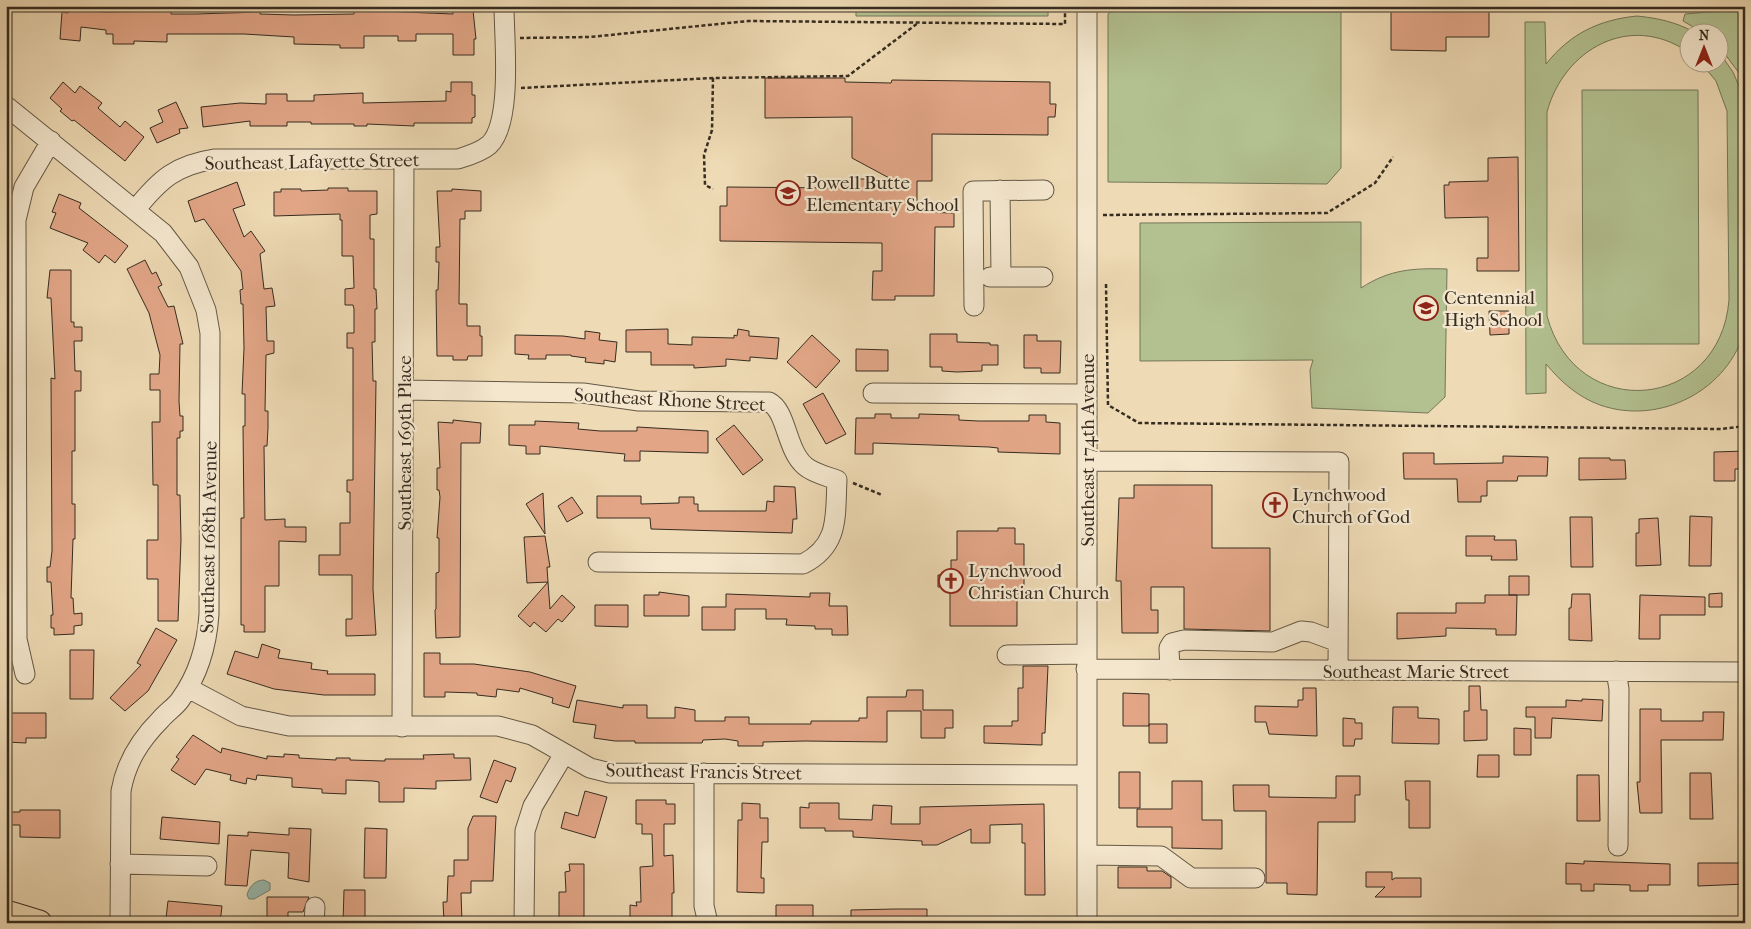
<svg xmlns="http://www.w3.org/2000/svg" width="1751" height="929" font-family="'IM FELL French Canon',serif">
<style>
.green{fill:#b3c191;stroke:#747658}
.water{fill:#99baaf;stroke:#718176}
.building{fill:#e2a687;stroke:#362c20}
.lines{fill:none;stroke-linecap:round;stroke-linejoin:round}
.minor-casing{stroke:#645845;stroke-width:21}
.major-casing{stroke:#362c20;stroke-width:27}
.path{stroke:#362c20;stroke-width:2.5;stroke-dasharray:4 2.5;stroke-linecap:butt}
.minor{stroke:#f4e7ce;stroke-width:19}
.major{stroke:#eedab4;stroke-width:25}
.labels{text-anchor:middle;stroke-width:4.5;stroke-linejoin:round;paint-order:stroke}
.street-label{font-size:19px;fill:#362c20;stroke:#f4e7ce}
.poi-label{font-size:19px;fill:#362c20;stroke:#f4e7ce;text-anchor:start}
</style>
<rect width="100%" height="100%" fill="#eedab4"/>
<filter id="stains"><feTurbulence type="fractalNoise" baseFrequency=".004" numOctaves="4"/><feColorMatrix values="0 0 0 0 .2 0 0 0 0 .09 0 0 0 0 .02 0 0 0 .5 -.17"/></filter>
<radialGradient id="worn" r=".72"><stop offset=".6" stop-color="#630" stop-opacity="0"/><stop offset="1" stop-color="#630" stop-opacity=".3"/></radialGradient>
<!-- green -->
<path class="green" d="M856,6H1048V16H856Z
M1119,6H1341V168L1327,184L1108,182V14Z
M1745,9V71L1739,73L1719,46L1718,32H1702L1683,21L1685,14Z
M1637,16C1657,18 1676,22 1694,32H1688V52C1630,12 1564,49 1547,112V316C1576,424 1720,411 1729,300L1727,111L1716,81L1701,63L1718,62L1719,52L1733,72L1745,100V329C1729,390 1660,426 1600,405C1578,397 1561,382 1546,364V393L1526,394L1525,22H1545L1546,64C1570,34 1598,20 1637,16Z
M1582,90H1698L1699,344H1583Z
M1361,222V288C1390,269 1414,268 1447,269L1445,397L1428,413L1312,408L1310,370L1313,360L1140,361V223Z"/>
<!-- water -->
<path class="water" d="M264,880L270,883V890L254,899H249L247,895C249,887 255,880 264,880Z"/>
<!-- building -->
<path class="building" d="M1391,6L1489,7V37H1446V51L1391,50Z
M69,9L106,12L171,11V14H196L260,12V14L294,15L354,14V10L453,14V11L473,10L476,39H474V55H453V34H416V41H398V36H364V48H340V45L294,44V37L244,34H167V42L134,41V44H113V34H106V30L81,27L80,41L60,39L62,12L68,13Z
M765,78H845V82L891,83L892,80L1050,82V104H1056L1055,117H1048V135L932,134V181H917V212L954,213V227H935L934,296H895V300H872L873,271H882V243L720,241V206H727V187L833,188V179H891L852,158V117L765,118Z
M63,82L75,93L80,86L102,103L98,108L120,127L125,121L144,137L125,161L74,120L72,121L60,111L62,109L50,98Z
M451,82H472V95H475V117L472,118V123H414V126L367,124V126H354V124H311V122H287V126H250V121L203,127L201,107L240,103L266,104V94H287V101H314V95L363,93V103L446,101V91L451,92Z
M176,102L188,128L179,129L180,133L157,143L150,128L163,122L158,110Z
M1518,157L1519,271H1477V258H1488V217L1445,218L1444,185H1449V182L1488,181V158Z
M237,182L245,205L233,209L244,237L251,231L265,251L260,254L264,289L272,288L275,306L266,307L267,341H274V353L266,355L265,411H268V428L267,446H264L265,520L285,519V527H306V542L279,541V586H265V632H244V625H241V518H244L243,426H245V394H242L244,348L243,304H241L240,290L243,289L241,271L204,219L195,222L188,201Z
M328,188H348V191H377V214L370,215V239H374V289H376L377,309H375V342H372L373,381H376L373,589L376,635L346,636V619H352V575H319V555H340V523H350V492H347V480H353V348H347V333H354V309L353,305H345V289L354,288L353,256H342V220H340V214L274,216V192H281V189H301V191L328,190Z
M452,189L481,191V211H465V219H460L459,304H467V326H480V336H482V356H468L467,360H453V356H437L436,290H438L439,262H436V247H440L437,191H452Z
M59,194L81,203L79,208L128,246L115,263L105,255L99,263L83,250L88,243L50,228L56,213L52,212Z
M145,260L152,274L156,272L162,285L158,287L168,307L174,306L183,344H180L179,401L180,416H183V431H180V438H177V495H180L181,540L178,621H158V579H147V540H158V485H153L152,422H160V390H150V374H159L160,355L149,313L127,269Z
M50,270H71V322H74V327H82V341H74L75,371H81V391H75V451H72V504H75V539H73L71,598H73L74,614L82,613V625L74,626V634L54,635V628H51V615H53L51,582H47V567H50L52,551L51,378L55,379L51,298H47Z
M1489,311H1509V334L1490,335Z
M668,329V344L692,345V337L734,338V335L737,336L738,329L749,331V336L779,338L777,359L750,357V361L726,359V366L694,368V365H651V352H626V330Z
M585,331L600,333L599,340L617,342L615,362L604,360V364L585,362L586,358L571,356V355H546V359H528L529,355L515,354V335L563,336L585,339Z
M930,334H957V342L990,343V345H998V365H982V371L957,372L942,371V367H930Z
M812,335L840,361L816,388L787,362Z
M1024,335H1037V341H1061L1060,373H1041V368H1024Z
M856,349L888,350V371H856Z
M823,393L846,434L826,444L803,404Z
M875,414H891V418H919V414L959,415V420L978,421H1029V415H1046V422L1060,423V454L998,452V448L989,447L873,443V454H855L856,418H875Z
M453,420L481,423L480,443H461L460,637L436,638L435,610L436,609V573L439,572V538H437L440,497L439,490H437V468H440L438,422L453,423Z
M535,421L579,423L578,429L600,431H637V427L708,431V453L640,451V461H624L625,454L540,446V454H526V446L509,445V425H535Z
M734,425L763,460L743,475L716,439Z
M1745,451V469H1735V481H1714V452Z
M1403,453H1434V464L1503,463V456L1548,457L1547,476H1518L1517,481H1487V496H1481V502H1458L1457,479H1404Z
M1579,458H1610V460H1625L1626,479L1579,480Z
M1134,485H1212V548H1270V631L1184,629V587H1151V610H1158V633H1122L1121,581H1116L1119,498H1134Z
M774,486L795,487L797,519H793L792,533L651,529L650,518H597V496H641V504L679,503V497H694V504H698V511H766L767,501L774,502Z
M543,493L545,534L526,504Z
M572,497L583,513L567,522L558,506Z
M1690,516L1712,517L1711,566H1689Z
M1570,517H1592L1593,567H1571Z
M1658,518L1661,565L1636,566V533H1639V519Z
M998,528H1015V544H1024V594H1017V626H950V587H938V575H951V560H957V531H998Z
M545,536L550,567H547L548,582L527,583L524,537Z
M1466,536H1495L1494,540H1516L1517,560H1491L1492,556H1466Z
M1509,576H1529V595H1509Z
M548,582L550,609L562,595L575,607L562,622L558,619L546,632L534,622L530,627L518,616Z
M659,592L689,596V616H644V595H659Z
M810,593H830L829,606H847L848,635H832V629H815V626L786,625L787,619H766V609H735V630H702V607H726V594L810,597Z
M1722,593V607H1709V594Z
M1572,594H1590L1592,641L1569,640V608H1571Z
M1485,595H1517L1516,635H1496V629L1446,628V636L1397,639V613H1456V603H1485Z
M1640,595L1705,597V615H1660V639H1639Z
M595,605H628V627L595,626Z
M156,628L177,640L148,691L125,711L110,698L141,665L137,663Z
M262,644L280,650L278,658L312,663L311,669L328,671L327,674H375V695H324L274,689L227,674L235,651L258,658Z
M70,650H94L93,699H70Z
M424,653H440V664H474L530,672L576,686L569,708L552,703L553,698L520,688L519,692L497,689L496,697L477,695V693L445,692V697H424Z
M1023,666H1048L1045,733H1042V745L984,743V726H1012V721H1018V688H1023Z
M1469,686H1480L1481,710H1487V740L1464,741V711H1469Z
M1303,688H1316L1317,736L1269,734L1266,722H1255V706L1298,707V700H1303Z
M907,690H923V710H953V728H945V738H921V711H887V742L805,741L763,742V746H738V741L725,739L703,740L702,743H635V741H615L594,738L596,725L573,722L577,700L623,708V705H647V718H675V707L695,710V721H725V717H749V724H811V721H859V718H867V697H906Z
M1123,693L1149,694V726H1123Z
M1582,699L1603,700L1602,721L1552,718L1551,738H1535V717H1526V707H1566V700L1582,701Z
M1393,707H1418V718L1439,719V744L1392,743Z
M1640,709H1661V721H1703V712H1724L1723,740H1661L1662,813H1640L1637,782H1640Z
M6,713H46V738H26V743L6,742Z
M1343,718L1355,719V723H1362V739H1355L1354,746H1343Z
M1149,724H1167V743H1149Z
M1514,728L1531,729V755H1514Z
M193,735L221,753L222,748L267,759V756L284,757V754L299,755V758L336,760V758H350V760L385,761V759H424L423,755L454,754V758H470L471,780L436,781V789L404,788V802H379V782L373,781L346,780V794L322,793V789L292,787V778L257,775L256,780L247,778L246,784L230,780L231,775L206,769L195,785L171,770L179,759L176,757Z
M1478,755H1499V777H1477Z
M494,760L516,768L511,782L506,780L497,803L480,797Z
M1119,772H1140V808H1119Z
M1690,773H1711L1713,819H1690Z
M1577,775H1599L1600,821H1577Z
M1336,776H1360V795H1355V822H1318L1317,895L1287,894V883H1266V811H1234L1233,785H1269V797L1336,798Z
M1172,781H1202V820H1222V849L1172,848V827H1137V809H1172Z
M1405,781H1430V828H1409V800H1406Z
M585,791L607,797L595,838L561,828L565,812L578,816Z
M636,800H666V804H675V824H664V856L673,855L674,893H672V922L630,921V905L637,906L636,902H641L640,867L653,866L652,834H642V824H636Z
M742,803L760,804V818H768V842H762L761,878H764V893L737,892L738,820H742Z
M809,803H839V819L872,820L873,805L892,806L891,824H920V807L1044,804L1045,895H1025V843H1022V824L990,825V843H971V829L937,845H922V841L853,837V831H825V828H800V807L809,808Z
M20,810H60V838L20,837V825H6V812H20Z
M473,816H496L493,881H471V893H461L462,922H444L443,902H447L448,876H454V860H468V828Z
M162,817L220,822L219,844L160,839Z
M289,828L311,829L309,882L288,878L289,853L251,850L247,886L225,885L228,835L248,836V832L289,835Z
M365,828L387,829L386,878H364Z
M1584,861L1670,864V885H1648V891H1630V885L1594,884V891H1581V884H1566V863L1584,864Z
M1698,863H1745V884L1698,886Z
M569,864H584V923H559V892H566L565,872L570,871Z
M1118,867H1147V871H1162L1171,877V888H1118Z
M1366,872H1392V880L1395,878H1421V897H1375L1385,887H1366Z
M344,890H365V923H343Z
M267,897H309L303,912H288V923H267Z
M168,901L222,906L220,923L166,918Z
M776,905H813V923H776Z
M895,909H927V923H851V910Z"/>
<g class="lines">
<defs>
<path id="minor" d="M1087,6V923
M6,106L163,233L189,267L206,310L210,333L209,614C207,645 199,674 180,700C175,707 167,712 161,719C140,740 126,762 121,791L120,923
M1000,190L1001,277
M136,209C160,179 176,165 215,159H458C468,156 481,152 489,145C513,123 504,38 504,6
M990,277H1043
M974,306L973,191L1044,190
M404,390L583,393L639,401L769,402C787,411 786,450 805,466C813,473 826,476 837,480C835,516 840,545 803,564L598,562
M873,393L1087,394
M1087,461L1339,462L1338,670
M1007,655L1086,654
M1086,669L1745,672
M1170,670L1169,648L1172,643L1184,640L1273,642L1301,631L1311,632L1338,642
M1616,671L1619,689L1618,846
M25,674L17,639L16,220L24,187L51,141
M188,688L241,716L289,726H498L532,735L590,768L610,773L1087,775
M402,727L404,159
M704,773V906L708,923
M1087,855L1161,856L1191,878H1255
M120,864L207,866
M314,923L315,907
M524,923L525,831L533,806L564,754"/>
<path id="major" d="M6,913L39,923"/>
</defs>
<!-- minor casing -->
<use href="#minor" class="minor-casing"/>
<!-- major casing -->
<use href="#major" class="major-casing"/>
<!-- path -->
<path class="path" d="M520,38L590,37L748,21L1065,24V6
M713,78L712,130L704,155L705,185L713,189
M521,88L713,78L848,76L918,23
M1103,215L1327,213L1375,183L1393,157
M1106,284L1108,405L1139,423L1721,429L1745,426
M853,483L882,495"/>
<!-- minor -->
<use href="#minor" class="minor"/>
<!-- major -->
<use href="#major" class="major"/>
</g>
<!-- icons -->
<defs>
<symbol id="school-ring" viewBox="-11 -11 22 22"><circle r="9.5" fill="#f4e7ce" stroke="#8f2418" stroke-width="1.5"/><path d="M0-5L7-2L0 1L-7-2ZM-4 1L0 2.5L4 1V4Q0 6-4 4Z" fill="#8f2418"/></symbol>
<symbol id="church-ring" viewBox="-11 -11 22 22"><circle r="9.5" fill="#f4e7ce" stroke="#8f2418" stroke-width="1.5"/><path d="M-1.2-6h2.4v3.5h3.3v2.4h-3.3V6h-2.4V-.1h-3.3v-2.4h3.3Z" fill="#8f2418"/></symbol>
</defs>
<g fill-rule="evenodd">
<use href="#school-ring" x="774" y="179" width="28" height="28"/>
<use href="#school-ring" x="1412" y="294" width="28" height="28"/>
<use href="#church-ring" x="1261" y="491" width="28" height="28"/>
<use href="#church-ring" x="937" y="567" width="28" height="28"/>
</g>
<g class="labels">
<!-- street labels -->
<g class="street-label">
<text transform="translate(312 161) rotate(-1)" y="7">Southeast Lafayette Street</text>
<text transform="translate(670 399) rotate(3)" y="7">Southeast Rhone Street</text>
<text transform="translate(404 443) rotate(-90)" y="7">Southeast 169th Place</text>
<text transform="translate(1087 450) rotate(-90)" y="7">Southeast 174th Avenue</text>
<text transform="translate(208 537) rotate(-89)" y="7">Southeast 168th Avenue</text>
<text x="1416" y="678">Southeast Marie Street</text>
<text transform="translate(704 771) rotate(1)" y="7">Southeast Francis Street</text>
</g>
<!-- poi labels -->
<g class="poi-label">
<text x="806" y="189">Powell Butte<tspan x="806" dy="22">Elementary School</tspan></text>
<text x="1444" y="304">Centennial<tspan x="1444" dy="22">High School</tspan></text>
<text x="1292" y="501">Lynchwood<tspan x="1292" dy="22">Church of God</tspan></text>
<text x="968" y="577">Lynchwood<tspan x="968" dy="22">Christian Church</tspan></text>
</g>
</g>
<!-- margin -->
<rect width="1751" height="929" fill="none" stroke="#eedab4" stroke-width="25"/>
<rect x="8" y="8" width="1736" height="914" fill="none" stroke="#362c20" stroke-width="2.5"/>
<rect x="12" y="12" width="1726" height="904" fill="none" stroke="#362c20"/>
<!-- north arrow -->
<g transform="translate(1704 48)"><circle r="24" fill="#f4e7ce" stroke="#a89c88"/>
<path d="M0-4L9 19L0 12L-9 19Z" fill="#8f2418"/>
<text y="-8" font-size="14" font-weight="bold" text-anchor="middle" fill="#362c20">N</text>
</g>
<rect width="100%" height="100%" filter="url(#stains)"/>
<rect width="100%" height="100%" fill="url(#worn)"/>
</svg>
